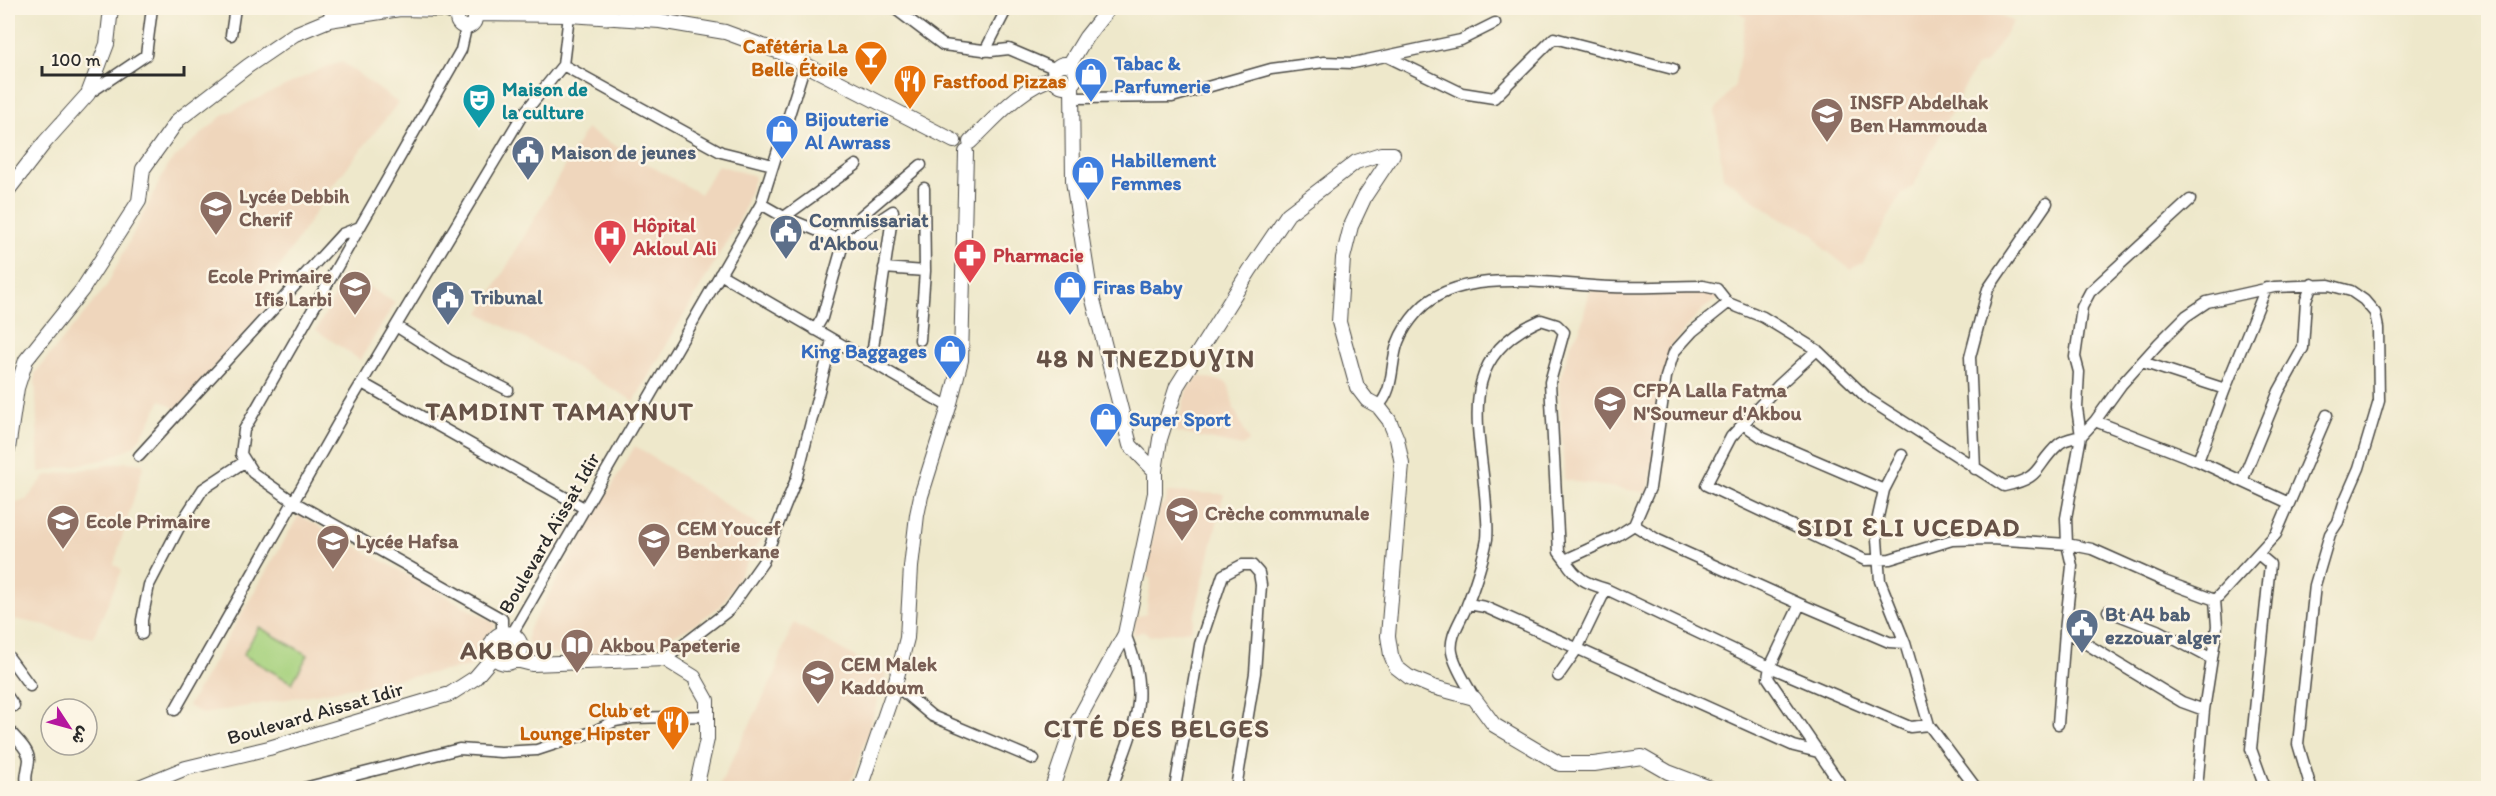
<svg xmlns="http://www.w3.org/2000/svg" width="2496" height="796" font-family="Itim,'Playpen Sans Arabic',sans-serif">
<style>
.built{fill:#efd6bc}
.green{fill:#a6d17d;stroke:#687e54;stroke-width:1.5}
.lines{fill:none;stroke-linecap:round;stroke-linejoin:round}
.minor-casing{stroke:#484743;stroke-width:13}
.tertiary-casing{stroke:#484743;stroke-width:16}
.minor{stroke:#fff;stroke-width:10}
.tertiary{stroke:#fff;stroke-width:14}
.labels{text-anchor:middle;stroke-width:5;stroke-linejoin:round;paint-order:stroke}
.food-label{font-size:20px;font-weight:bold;fill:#c56008;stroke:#fcf5e5;text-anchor:end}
.shop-label{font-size:20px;font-weight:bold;fill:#366cbe;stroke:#fcf5e5;text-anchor:start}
.culture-label{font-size:20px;font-weight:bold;fill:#0d838f;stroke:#fcf5e5;text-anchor:start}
.education-label{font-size:20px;font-weight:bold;fill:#785e54;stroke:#fcf5e5;text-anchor:start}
.service-label{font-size:20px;font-weight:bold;fill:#4e5e75;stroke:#fcf5e5;text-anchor:start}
.health-label{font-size:20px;font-weight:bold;fill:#be3a42;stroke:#fcf5e5;text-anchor:start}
.street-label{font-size:20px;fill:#2b2b2b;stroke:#fcf5e5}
.district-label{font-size:26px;font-weight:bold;letter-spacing:1.5px;fill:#665247;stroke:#fcf5e5}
</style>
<rect width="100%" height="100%" fill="#fcf5e5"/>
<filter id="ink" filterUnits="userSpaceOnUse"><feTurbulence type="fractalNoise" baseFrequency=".0167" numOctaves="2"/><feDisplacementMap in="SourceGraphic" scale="12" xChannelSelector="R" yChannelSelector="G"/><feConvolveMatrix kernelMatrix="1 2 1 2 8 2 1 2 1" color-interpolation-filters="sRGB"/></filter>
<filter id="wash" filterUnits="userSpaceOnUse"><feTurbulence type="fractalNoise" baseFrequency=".008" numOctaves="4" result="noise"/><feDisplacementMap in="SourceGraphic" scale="24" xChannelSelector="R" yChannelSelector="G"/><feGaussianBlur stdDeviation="1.35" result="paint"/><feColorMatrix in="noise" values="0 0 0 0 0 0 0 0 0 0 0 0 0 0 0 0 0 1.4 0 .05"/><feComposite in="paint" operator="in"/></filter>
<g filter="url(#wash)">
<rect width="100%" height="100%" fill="#eee8cb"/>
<!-- built -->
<path class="built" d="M1733,8H1985L2013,22L1986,63L1975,67L1914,185L1901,195L1863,262L1851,270L1823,248L1813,233L1777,216L1723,177L1715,110L1735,85L1746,17Z
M342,62L398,103L333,185L263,293L272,302L177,410L161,400L148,426L134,446L107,459L39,472L35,373L106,287L169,163L223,115L323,68Z
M586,129L700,194L718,165L755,176L741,217L634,401L480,313Z
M363,283L395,303L360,360L316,330L337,292L352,298Z
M1703,286L1720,297L1703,309L1671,346L1648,493L1564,480L1559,382L1571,343L1580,329L1590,290Z
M1199,376L1225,382L1229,386L1234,408L1249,441L1242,446L1175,432L1187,389Z
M635,446L766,531L721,606L689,628L644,648L569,656L542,652L531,646L527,640L528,630Z
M126,462L144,464L114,564L122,570L93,638L57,630L46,625L8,618V531L11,503L26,500L45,476Z
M1167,492L1224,494L1191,630L1150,636L1144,631L1133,635L1136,617L1146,614L1151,579L1146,576L1158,508L1166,502Z
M299,515L496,624L472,666L203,714L188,706Z
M794,623L886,674L857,768L847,788H718L778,668L776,666Z"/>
<!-- green -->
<path class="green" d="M259,627L308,655L292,683L243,655Z"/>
</g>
<g filter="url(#ink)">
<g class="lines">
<defs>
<path id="minor" d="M894,8L943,45L991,51L1009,49L1056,69
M329,20L330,8
M466,28L461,50L244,430L241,454L253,473L294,502L502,619V633
M231,35L235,8
M985,51L1007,8
M1386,56L1462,93L1494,98L1554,38L1673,69
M563,65L721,152L773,165
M88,94L146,55L152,8
M1074,98L1172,97L1271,69L1324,62L1353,63L1461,40L1495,23
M761,204L784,217L856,165
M784,217L835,238L921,165
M884,268L925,271
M720,274L949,407
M396,326L449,360L508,390
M815,330L822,318L843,244L893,211
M920,340L925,271L924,188
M1817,350L1779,385L1731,437L1706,485L1865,560L1890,559L1952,540L1991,539L2067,544L2092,549L2164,581L2215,600
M867,360L873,348L893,211
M2142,362L2225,389L2266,288
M362,383L584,508
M1378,406C1395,390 1390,363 1398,342C1402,331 1410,320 1418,311C1459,265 1555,285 1611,287C1641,288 1672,286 1703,286L1717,289L1728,303L1763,317L1817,350L1868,399L2004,486C2044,478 2034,466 2059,444C2064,439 2074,438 2081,436L2066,518L2067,544L2072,566L2065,631L2182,702L2204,710L2197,788
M2095,421L2121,385L2158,344L2186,316L2207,302L2274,287L2329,285L2351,291L2364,300L2375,313L2378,328L2379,401L2359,468L2345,500L2338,522L2330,534L2315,585L2298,744L2311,788
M1743,424L1763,438L1884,490
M2081,436L2077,408L2079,372L2075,357L2082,307L2090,292L2190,200
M2081,436L2095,421L2198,461L2289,503
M1902,455L1884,490L1876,526L1880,581L1905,643L1929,725L1976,788
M139,456L342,234L360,227
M2198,461L2225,389
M1975,469L1970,357L1988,289L2047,203
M2242,481L2279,391L2303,348L2306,300L2312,284
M1634,525L1658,540L1800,604L1889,642L1905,643
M2258,554L2270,564L2251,749L2265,788
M1565,560C1577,579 1585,583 1606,589L1770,667L1910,727L1929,725
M1468,604L1485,607L1794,746L1818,752
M1800,604L1770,667L1768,678L1843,788
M2108,611L2157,630L2212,659
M142,634V620L149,585L183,520L203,489L244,462
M512,634L761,204L805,64
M8,656L30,686
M665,659L729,610L763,562L797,477L832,340
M1558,676L1577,649L1606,589
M895,685L932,716L1034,759
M8,697L14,706
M1474,698C1467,684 1455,668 1452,652C1449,635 1462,620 1467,605C1474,588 1484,557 1487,539C1488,529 1487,517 1486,507C1482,432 1451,359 1541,320L1557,325L1564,332L1550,382L1559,552L1565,560L1615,537L1634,525L1650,488L1666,377L1674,352L1693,331L1728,303
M175,710L349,404L521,117L563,65L569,15
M2204,710L2217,626L2215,600L2276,534L2327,415
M2058,724L2065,631
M8,729C14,737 29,749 29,760C28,771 24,777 28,788
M304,788L459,749L501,752L537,750L592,732L615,721L632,718L707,716
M1112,788C1132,727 1153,700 1125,634
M1175,788L1200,644L1223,575L1242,565H1252L1259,573L1261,585L1255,673L1236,788"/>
<path id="tertiary" d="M457 18a9 9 0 1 1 18 0a9 9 0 1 1-18 0Z
M475,14L569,15L660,21L725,32L785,54L954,141
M1054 75a11 11 0 1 1 22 0a11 11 0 1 1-22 0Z
M1069,65L1086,37L1109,8
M970,142C994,120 1021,86 1054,78
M1393,154L1365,196L1351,226L1343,258L1339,322L1357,387L1367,400L1378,406L1389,420L1397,439L1402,464L1388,636L1391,655L1396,667L1409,677L1433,687L1474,698L1494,725L1560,764H1594L1642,757L1668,772L1710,788
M8,190L45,142L88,94L107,44L111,8
M8,449L17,388L26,360L82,290L139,201L143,169L178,120L248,66L295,34L329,20L400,9L446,10L457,15
M1155,471L1160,439L1177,386L1250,270L1288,214L1356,162L1381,154H1393
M491 648a15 15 0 1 1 30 0a15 15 0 1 1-30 0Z
M516,660L532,664L665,659L694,677L707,700V739L696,788
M137,788L186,768L269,748L450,694L475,678L493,657
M860,788L893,692L907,638L911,567L917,515L921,496L949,407L961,360L966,152
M1052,788L1070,735L1125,634L1155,493V471L1130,445L1089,284L1073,181L1072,84"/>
</defs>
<!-- minor casing -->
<use href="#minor" class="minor-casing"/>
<!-- tertiary casing -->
<use href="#tertiary" class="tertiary-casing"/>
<!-- minor -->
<use href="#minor" class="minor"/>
<!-- tertiary -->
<use href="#tertiary" class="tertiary"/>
</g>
</g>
<!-- icons -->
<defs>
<symbol id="bar-pin" viewBox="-11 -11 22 30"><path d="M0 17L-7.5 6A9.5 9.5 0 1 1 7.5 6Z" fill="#e8710a" stroke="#fcf5e5"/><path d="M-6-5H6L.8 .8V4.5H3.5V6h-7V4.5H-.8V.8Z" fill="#fff"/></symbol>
<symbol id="shop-pin" viewBox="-11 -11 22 30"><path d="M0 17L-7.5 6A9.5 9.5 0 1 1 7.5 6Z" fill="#3f7fe0" stroke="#fcf5e5"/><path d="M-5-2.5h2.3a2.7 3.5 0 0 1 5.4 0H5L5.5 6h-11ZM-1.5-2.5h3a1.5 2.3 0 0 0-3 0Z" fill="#fff"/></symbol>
<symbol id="restaurant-pin" viewBox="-11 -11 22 30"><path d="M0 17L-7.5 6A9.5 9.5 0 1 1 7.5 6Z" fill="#e8710a" stroke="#fcf5e5"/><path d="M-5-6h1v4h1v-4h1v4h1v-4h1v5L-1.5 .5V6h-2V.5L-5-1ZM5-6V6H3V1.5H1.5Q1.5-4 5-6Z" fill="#fff"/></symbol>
<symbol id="theatre-pin" viewBox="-11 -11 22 30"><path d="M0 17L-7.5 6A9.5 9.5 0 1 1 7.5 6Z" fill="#0f9aa8" stroke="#fcf5e5"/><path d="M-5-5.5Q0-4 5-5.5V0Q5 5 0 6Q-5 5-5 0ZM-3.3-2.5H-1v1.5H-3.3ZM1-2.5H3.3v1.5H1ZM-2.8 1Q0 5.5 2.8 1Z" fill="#fff"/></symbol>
<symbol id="university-pin" viewBox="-11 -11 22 30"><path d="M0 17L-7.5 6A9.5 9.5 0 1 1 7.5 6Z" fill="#8d6e63" stroke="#fcf5e5"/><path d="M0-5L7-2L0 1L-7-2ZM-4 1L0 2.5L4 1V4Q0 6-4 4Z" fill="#fff"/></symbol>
<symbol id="civic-pin" viewBox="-11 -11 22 30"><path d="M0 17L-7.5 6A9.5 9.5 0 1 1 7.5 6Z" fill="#5c6f8a" stroke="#fcf5e5"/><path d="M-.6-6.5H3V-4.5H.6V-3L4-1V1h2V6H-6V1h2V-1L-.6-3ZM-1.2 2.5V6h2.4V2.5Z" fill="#fff"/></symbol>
<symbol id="school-pin" viewBox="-11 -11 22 30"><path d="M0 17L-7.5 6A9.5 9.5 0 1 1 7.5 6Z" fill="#8d6e63" stroke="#fcf5e5"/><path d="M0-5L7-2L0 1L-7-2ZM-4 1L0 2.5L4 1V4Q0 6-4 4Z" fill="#fff"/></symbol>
<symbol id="hospital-pin" viewBox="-11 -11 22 30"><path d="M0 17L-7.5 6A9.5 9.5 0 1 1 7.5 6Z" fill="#e0444e" stroke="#fcf5e5"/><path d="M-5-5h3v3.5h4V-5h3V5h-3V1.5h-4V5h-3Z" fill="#fff"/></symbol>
<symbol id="pharmacy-pin" viewBox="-11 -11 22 30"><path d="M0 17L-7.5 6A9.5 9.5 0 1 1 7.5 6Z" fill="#e0444e" stroke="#fcf5e5"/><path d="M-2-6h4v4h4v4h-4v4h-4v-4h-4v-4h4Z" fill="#fff"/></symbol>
<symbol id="library-pin" viewBox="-11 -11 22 30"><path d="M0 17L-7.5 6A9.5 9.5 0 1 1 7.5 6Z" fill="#8d6e63" stroke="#fcf5e5"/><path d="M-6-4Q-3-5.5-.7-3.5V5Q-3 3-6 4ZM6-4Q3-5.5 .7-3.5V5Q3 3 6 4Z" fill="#fff"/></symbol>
</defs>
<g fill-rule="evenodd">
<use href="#bar-pin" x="852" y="38" width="38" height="52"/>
<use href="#shop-pin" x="1072" y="55" width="38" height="52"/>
<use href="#restaurant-pin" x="891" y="62" width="38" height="52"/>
<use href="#theatre-pin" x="460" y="81" width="38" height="52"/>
<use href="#university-pin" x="1808" y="95" width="38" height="52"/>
<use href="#shop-pin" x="763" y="112" width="38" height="52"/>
<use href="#civic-pin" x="509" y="133" width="38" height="52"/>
<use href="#shop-pin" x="1069" y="153" width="38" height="52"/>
<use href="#school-pin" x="197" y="188" width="38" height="52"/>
<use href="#civic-pin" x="767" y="212" width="38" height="52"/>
<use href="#hospital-pin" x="591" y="217" width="38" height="52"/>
<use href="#pharmacy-pin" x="951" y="236" width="38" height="52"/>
<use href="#school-pin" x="336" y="268" width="38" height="52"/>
<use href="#shop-pin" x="1051" y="268" width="38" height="52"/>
<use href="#civic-pin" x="429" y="278" width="38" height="52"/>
<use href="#shop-pin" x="931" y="332" width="38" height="52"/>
<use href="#university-pin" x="1591" y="383" width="38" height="52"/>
<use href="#shop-pin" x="1087" y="400" width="38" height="52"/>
<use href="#school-pin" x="1163" y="494" width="38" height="52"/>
<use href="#school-pin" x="44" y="502" width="38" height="52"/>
<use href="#school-pin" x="635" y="520" width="38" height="52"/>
<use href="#school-pin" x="314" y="522" width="38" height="52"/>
<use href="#civic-pin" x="2063" y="606" width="38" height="52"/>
<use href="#library-pin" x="558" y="626" width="38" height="52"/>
<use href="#school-pin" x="799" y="657" width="38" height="52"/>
<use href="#restaurant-pin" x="654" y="703" width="38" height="52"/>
</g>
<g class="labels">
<!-- food labels -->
<g class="food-label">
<text x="848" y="53">Cafétéria La<tspan x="848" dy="23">Belle Étoile</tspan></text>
<text x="933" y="88" text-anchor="start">Fastfood Pizzas</text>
<text x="650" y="717">Club et<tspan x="650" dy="23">Lounge Hipster</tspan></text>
</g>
<!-- shop labels -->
<g class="shop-label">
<text x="1114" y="70">Tabac &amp;<tspan x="1114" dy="23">Parfumerie</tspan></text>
<text x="805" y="126">Bijouterie<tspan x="805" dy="23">Al Awrass</tspan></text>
<text x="1111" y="167">Habillement<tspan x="1111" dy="23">Femmes</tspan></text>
<text x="1093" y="294">Firas Baby</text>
<text x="927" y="358" text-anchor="end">King Baggages</text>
<text x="1129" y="426">Super Sport</text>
</g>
<!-- culture labels -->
<g class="culture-label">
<text x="502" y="96">Maison de<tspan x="502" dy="23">la culture</tspan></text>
</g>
<!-- education labels -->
<g class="education-label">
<text x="1850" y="109">INSFP Abdelhak<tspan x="1850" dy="23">Ben Hammouda</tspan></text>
<text x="239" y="203">Lycée Debbih<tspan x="239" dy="23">Cherif</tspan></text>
<text x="332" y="283" text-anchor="end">Ecole Primaire<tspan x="332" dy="23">Ifis Larbi</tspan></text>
<text x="1633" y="397">CFPA Lalla Fatma<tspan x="1633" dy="23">N'Soumeur d'Akbou</tspan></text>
<text x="1205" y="520">Crèche communale</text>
<text x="86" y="528">Ecole Primaire</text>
<text x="677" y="535">CEM Youcef<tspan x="677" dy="23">Benberkane</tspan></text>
<text x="356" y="548">Lycée Hafsa</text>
<text x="600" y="652">Akbou Papeterie</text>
<text x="841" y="671">CEM Malek<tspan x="841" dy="23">Kaddoum</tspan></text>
</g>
<!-- service labels -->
<g class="service-label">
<text x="551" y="159">Maison de jeunes</text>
<text x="809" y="227">Commissariat<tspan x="809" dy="23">d'Akbou</tspan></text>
<text x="471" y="304">Tribunal</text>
<text x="2105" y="621">Bt A4 bab<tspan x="2105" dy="23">ezzouar alger</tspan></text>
</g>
<!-- health labels -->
<g class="health-label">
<text x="633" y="232">Hôpital<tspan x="633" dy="23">Akloul Ali</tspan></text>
<text x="993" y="262">Pharmacie</text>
</g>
<!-- street labels -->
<g class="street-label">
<text transform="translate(549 533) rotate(-60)" y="7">Boulevard Aïssat Idir</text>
<text transform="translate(315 713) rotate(-16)" y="7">Boulevard Aissat Idir</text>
</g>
<!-- district labels -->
<g class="district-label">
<text x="1146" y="367">48 N TNEZDUƔIN</text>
<text x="560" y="420">TAMDINT TAMAYNUT</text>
<text x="1909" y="536">SIDI ƐLI UCEDAD</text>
<text x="507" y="659">AKBOU</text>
<text x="1157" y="737">CITÉ DES BELGES</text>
</g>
</g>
<!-- margin -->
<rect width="2496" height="796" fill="none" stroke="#fcf5e5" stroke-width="30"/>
<!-- north arrow -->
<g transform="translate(69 727) rotate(126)"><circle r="28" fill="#fcf5e5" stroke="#a8a49b" stroke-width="1.5"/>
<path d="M0-4.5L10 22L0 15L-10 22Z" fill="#b5179e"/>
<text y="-9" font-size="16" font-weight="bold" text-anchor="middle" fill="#2b2b2b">ش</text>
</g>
<!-- scale -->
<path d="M42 66v9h142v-9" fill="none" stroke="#2b2b2b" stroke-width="3"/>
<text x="51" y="66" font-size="18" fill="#2b2b2b" stroke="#fcf5e5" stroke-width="4.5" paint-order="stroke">100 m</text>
</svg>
